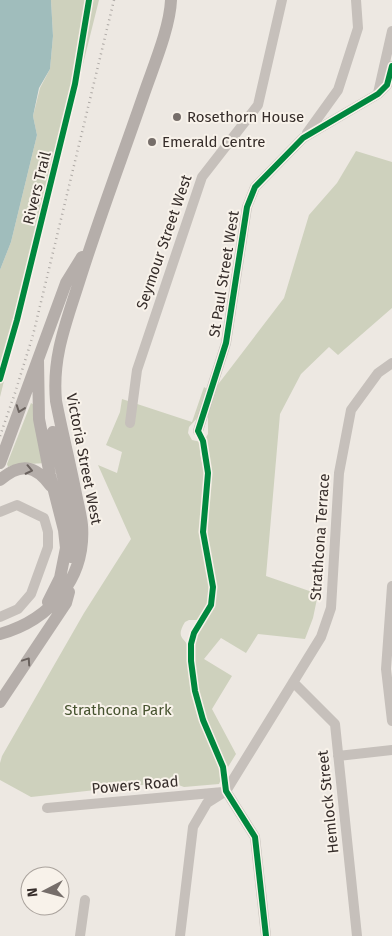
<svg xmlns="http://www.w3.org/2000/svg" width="392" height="936" font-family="'Fira Sans',sans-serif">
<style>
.green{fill:#ced1bd}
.plaza{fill:#e6dbd0}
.water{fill:#a0bdbc}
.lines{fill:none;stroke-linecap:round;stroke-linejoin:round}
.minor{stroke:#c6c0bb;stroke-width:10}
.major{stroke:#b5aeaa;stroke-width:12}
.rail{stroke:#aea9a5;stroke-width:2.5;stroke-dasharray:1 4;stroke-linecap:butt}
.cycleway-casing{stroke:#f8f2ea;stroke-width:9}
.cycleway{stroke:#00873e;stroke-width:6}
.oneway{stroke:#69615d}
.poi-dot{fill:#766e6a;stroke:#f8f2ea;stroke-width:2}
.labels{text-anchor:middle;stroke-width:4;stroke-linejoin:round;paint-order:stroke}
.poi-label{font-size:15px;fill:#362d2a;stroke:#f8f2ea;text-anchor:start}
.street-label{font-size:15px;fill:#362d2a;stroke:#f8f2ea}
.park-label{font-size:15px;fill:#46532f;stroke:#f8f2ea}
</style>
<rect width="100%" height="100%" fill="#ede8e2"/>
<!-- green -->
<path class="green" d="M51,0H99L0,397V270L11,242L37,135L33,116L40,88L50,69L53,36Z
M356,151L392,162V308L338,355L329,347L301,374L280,414L266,576L318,594L313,618L305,639L258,634L246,653L221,638L204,659L232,676L212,709L236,754L228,767L216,744L203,713L198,693L194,662V646L196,636L212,608L216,597L214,576L207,540L211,474L205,439L208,434V411L213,391L284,298L309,215L337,183Z
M204,387L207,389L198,417L189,427L188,433L192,440L201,442L200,454L205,476L202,539L211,590L209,601L203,613L197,620H189L185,622C174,640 187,637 189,650C191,671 192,691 198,711C204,734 216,754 222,777L219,784L184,787L170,782L31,797L0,780V763L2,756L84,613L131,539L98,465L117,473L122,452L106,445L120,412L122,399L192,422Z
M31,403L34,405L44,463C29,465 24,461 8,467L7,464Z"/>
<!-- plaza -->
<path class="plaza" d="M87,0H91L78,79L65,133L61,132L71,94Z"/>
<!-- water -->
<path class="water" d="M0,0H51L53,36L50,69L39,88L33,116L37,135L11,242L0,270Z"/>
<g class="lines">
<!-- minor -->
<path class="minor" d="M378,93L392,31
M307,133L338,90L358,28L356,0
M130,423L137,370L202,177L258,105L282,0
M198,431L226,343L247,207L255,187L303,138L378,94L387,85L392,66
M0,512L17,505L44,518L48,532V547L31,594L18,609L0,617
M392,586L386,669L392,721
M293,682L335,724L357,936
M338,756L392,750
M226,791L255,837L266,936
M47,808L223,792
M80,936L85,900
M180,936L193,827L207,803L226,791L321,637L331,608L339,473L351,410L378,373L392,363"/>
<!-- major -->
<path class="major" d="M38,360L39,419L50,475L64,530L66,548L60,578L48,602
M53,432C60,469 77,521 71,557
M0,463L66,283L82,257
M0,480C21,462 35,465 51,486
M0,634C50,620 86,579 82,525C81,515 78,504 76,494C70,463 62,432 56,401C52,357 66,323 79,282C99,218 123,155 145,91C154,65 170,27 171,0
M0,702L66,603L69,592"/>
<!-- rail -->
<path class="rail" d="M0,436L15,393L33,335L114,0"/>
<defs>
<path id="cycleway" d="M0,379L17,320L75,84L89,0
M266,936L255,837L226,791L223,767L203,720L195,691L191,661V644L194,633L211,605L213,587L203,532L208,473L203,441L198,431L226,343L247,207L255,187L303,138L378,94L387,85L392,66"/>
</defs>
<!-- cycleway casing -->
<use href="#cycleway" class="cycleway-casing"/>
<!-- cycleway -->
<use href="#cycleway" class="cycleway"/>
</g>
<!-- one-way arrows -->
<defs><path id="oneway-chevron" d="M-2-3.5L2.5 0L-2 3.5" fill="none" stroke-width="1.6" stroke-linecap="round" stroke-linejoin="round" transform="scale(1.25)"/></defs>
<g class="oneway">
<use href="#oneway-chevron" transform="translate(20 409) rotate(110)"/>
<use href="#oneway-chevron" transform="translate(29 470) rotate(12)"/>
<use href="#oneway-chevron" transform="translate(27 661) rotate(-56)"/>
</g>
<!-- markers -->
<g class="poi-dot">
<circle cx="177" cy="117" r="5"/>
<circle cx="152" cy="142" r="5"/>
</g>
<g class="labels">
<!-- poi labels -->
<g class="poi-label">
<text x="187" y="122">Rosethorn House</text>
<text x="162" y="147">Emerald Centre</text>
</g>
<!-- street labels -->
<g class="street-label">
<text transform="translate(37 188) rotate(-76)" y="5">Rivers Trail</text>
<text transform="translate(164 242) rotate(-71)" y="5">Seymour Street West</text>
<text transform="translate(224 274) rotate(-81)" y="5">St Paul Street West</text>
<text transform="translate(84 459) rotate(79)" y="5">Victoria Street West</text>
<text transform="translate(320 537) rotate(-86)" y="5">Strathcona Terrace</text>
<text transform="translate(135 785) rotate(-5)" y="5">Powers Road</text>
<text transform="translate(328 802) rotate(-96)" y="5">Hemlock Street</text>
</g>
<!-- park labels -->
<g class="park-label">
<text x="118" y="715">Strathcona Park</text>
</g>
</g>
<!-- north arrow -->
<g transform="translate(45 891) rotate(264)"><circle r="24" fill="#f8f2ea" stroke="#aaa39d"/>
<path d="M0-4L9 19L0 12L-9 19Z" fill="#766e6a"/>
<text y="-8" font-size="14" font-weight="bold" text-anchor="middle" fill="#362d2a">N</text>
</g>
</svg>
